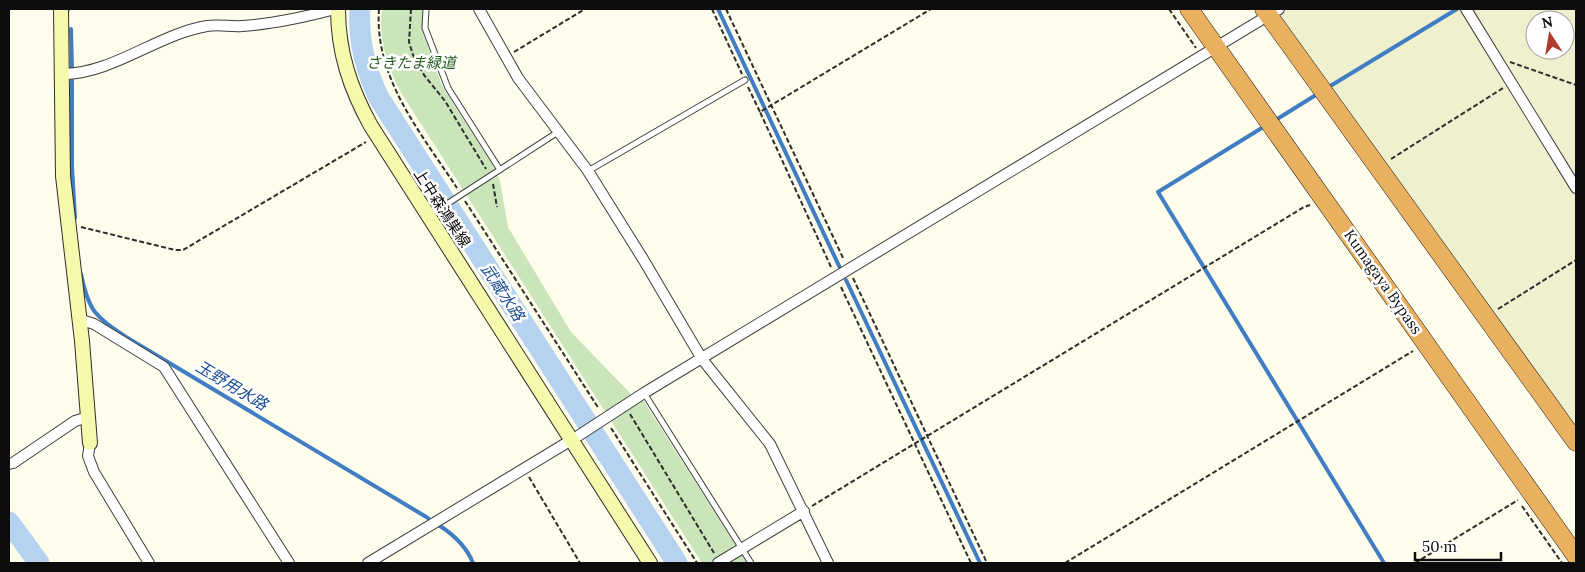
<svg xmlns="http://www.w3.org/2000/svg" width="1585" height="572" font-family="Lora,'Noto Sans JP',serif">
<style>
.farmland{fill:#eff1ce;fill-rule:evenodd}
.green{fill:#c9e5b9}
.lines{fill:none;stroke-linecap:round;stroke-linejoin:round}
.stream{stroke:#417dc2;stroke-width:4}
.river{stroke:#b5d2f1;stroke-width:21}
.lane-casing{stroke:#3f3f3f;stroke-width:7}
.street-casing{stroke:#3f3f3f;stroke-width:12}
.secondary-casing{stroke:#2e2e2e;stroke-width:16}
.highway-casing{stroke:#1d1d1d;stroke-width:19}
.path{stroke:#2e2e2e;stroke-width:2;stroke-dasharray:5 2.5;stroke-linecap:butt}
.lane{stroke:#fff;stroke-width:5}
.street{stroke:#fff;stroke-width:10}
.secondary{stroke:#f6f9ac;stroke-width:14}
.highway{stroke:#e9b15f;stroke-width:18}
.labels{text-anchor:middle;stroke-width:5;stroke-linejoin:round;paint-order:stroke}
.park-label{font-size:15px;font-style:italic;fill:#265e22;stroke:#fff}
.street-label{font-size:15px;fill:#0c0c0c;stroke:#fff}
.water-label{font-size:16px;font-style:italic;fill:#1f5093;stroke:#fff}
</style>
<rect width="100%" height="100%" fill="#fefdec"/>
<!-- farmland -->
<path class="farmland" d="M1264,9H1576V428ZM1535,20H1565V50H1535Z"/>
<!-- green -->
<path class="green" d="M382,9H423L422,30L442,86L492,164L500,181L508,227L571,332L629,392L637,404L643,400L747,563H702L400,91C387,66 378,37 382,9Z"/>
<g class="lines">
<!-- stream -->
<path class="stream" d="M68,9V10
M718,9L840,268
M71,29L72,69
M72,81V166L75,218
M1327,88L1457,9
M1274,121L1319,93
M1265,126L1158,192L1384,563
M81,274C89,312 95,316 126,337L428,518
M846,280L980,563
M440,526C454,535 467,548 473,563"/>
<!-- river -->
<path class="river" d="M360,9C358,40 366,71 379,98L677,563
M9,522L39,563"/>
<defs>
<path id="lane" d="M426,9L425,28L448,88L500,170
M588,171L745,80
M430,215L558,132
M644,393L751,563"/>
<path id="street" d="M479,9L518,78L588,171L643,259L702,359L770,444L828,563
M1466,9L1576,188
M64,74C114,73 158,34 207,26C219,24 231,27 242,26C273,24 305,17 335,9
M79,319L94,324L164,367L289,563
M90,443L88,456L94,472L149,563
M9,464L13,463L75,421L88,417
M368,563L578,436L644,393L1279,9
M718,563L804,511"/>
<path id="secondary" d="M61,9L63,176L82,341L90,443
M338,9C338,52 350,88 371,126L650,563"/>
<path id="highway" d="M1189,9L1576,556
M1264,9L1576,442"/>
</defs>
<!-- lane casing -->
<use href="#lane" class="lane-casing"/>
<!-- street casing -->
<use href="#street" class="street-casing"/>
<!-- secondary casing -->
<use href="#secondary" class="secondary-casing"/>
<!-- highway casing -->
<use href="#highway" class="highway-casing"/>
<!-- path -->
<path class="path" d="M379,9C374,78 421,133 457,188
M411,9L409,42L413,55L424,75L445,101L486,169
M712,9L742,74
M726,9L844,260
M1169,9L1196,48
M514,52L585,9
M1510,62L1576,85
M748,87L760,112
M1391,159L1503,88
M493,184L497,207
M465,201L599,409
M81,227L175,250H183L366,142
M831,267L760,112L931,9
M853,278L987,563
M841,287L971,563
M1498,309L1576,260
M630,414L714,553
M611,428L697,563
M529,477L580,563
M812,506L1304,207L1310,205
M1522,506L1562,563
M1065,563L1413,351
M1415,563L1518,500"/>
<!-- lane -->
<use href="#lane" class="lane"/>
<!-- street -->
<use href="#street" class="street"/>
<!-- secondary -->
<use href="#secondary" class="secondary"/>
<!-- highway -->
<use href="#highway" class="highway"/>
</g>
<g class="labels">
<!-- park labels -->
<g class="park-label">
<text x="411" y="68">さきたま緑道</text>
</g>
<!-- street labels -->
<g class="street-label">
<text transform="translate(442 208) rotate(57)" y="5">上中森鴻巣線</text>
<text transform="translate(1383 282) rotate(55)" y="5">Kumagaya Bypass</text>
</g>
<!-- water labels -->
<g class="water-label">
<text transform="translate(503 292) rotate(57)" y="6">武蔵水路</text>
<text transform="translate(232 385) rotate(31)" y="6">玉野用水路</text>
</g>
</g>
<!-- border -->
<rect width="1585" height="572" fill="none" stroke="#0c0c0c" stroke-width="20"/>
<!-- north arrow -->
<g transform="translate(1550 35) rotate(348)"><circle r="24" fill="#ffffff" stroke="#9e9e9e"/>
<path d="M0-4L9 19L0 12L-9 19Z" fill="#b03b2f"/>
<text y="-8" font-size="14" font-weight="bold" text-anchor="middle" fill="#0c0c0c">N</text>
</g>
<!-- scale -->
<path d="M1415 552v8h86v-8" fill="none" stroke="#0c0c0c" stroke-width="2.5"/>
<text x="1422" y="552" font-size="15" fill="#0c0c0c" stroke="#ffffff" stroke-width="4" paint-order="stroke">50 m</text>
</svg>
